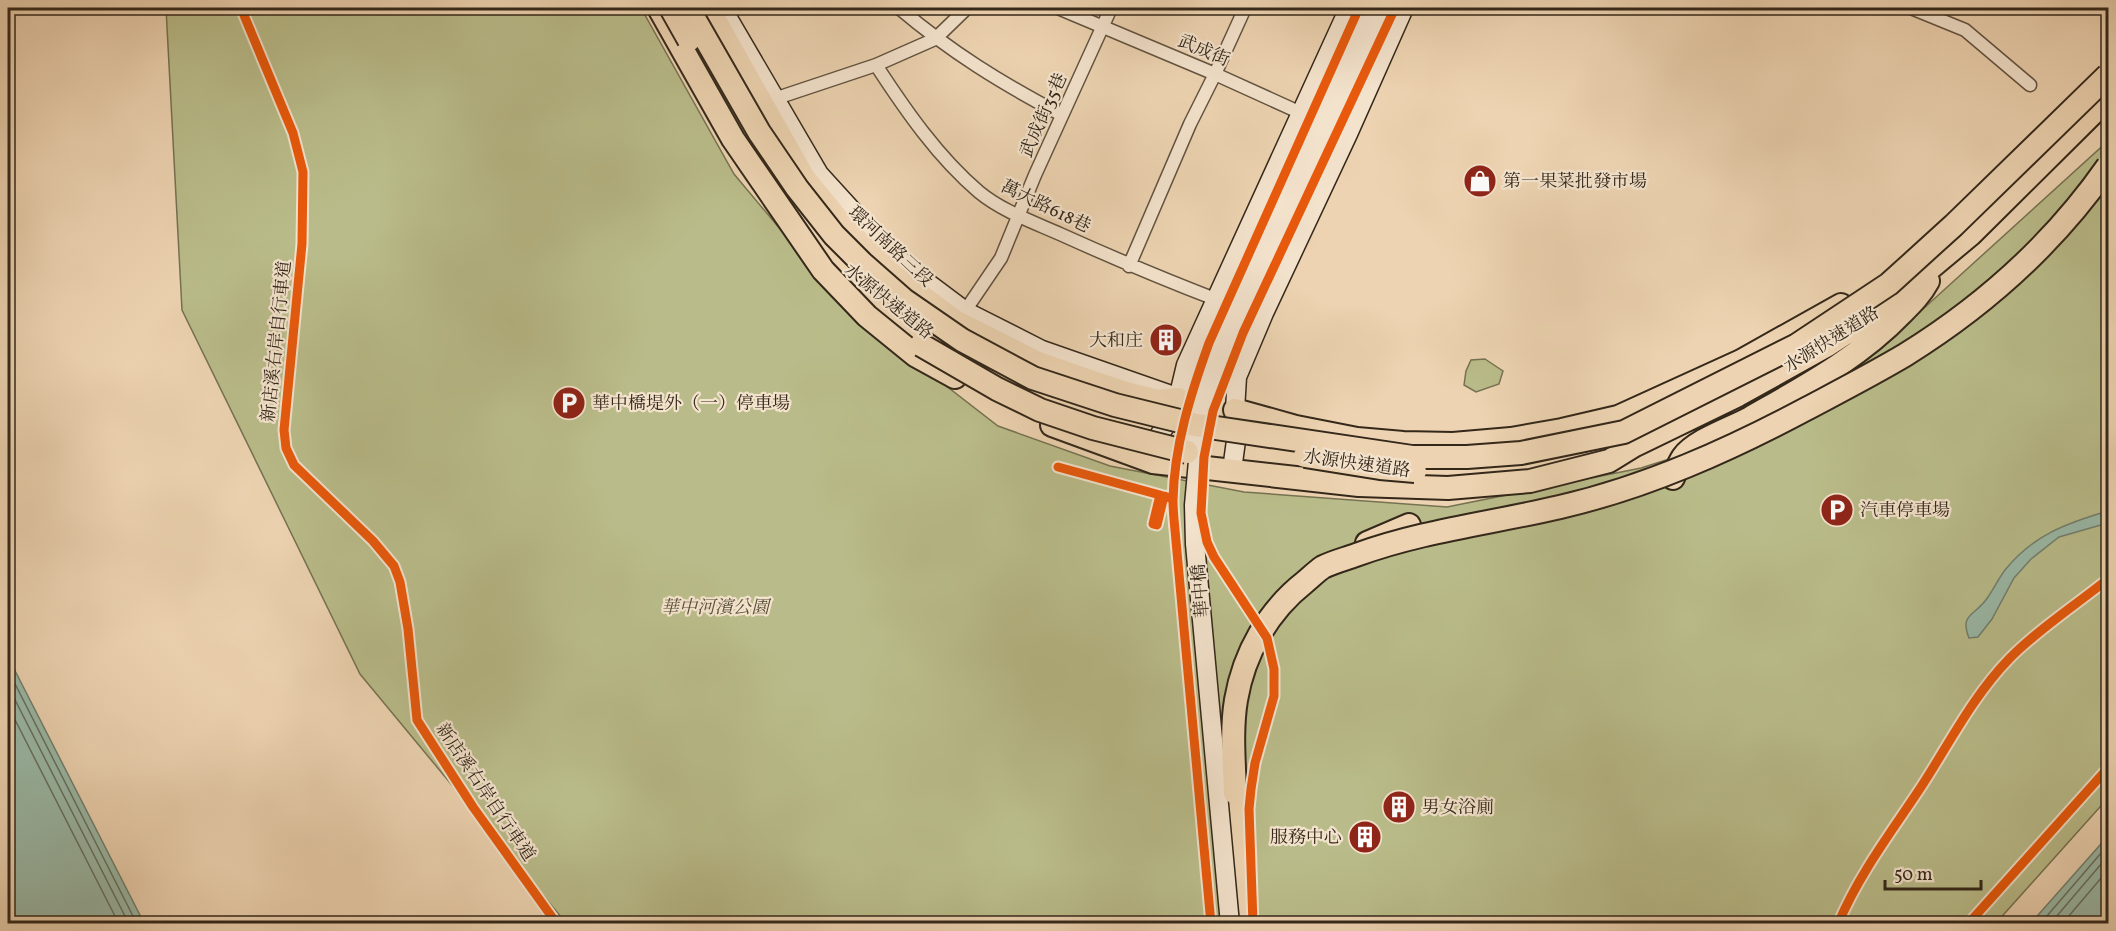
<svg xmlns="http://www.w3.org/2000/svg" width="2116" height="931" font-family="Vollkorn,'Noto Serif TC',serif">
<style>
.green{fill:#b9bc8a;stroke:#767252;stroke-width:1.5}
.water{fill:#9ab9a7;stroke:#717f6f;stroke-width:1.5}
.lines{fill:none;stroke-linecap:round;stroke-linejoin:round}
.shore{stroke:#677060;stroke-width:1.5}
.street-casing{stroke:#625340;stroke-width:15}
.secondary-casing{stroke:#34281a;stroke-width:21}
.highway-casing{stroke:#34281a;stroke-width:26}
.street{stroke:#f3e2cc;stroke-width:12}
.secondary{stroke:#f3e2cc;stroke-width:18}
.highway{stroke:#edd3b1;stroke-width:22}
.secondary-bridge-casing{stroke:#34281a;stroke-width:21;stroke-linecap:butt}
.highway-bridge-casing{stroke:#34281a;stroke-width:26;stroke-linecap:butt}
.secondary-bridge{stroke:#f3e2cc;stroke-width:18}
.highway-bridge{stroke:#edd3b1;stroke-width:22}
.cycleway-casing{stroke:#f3e2cc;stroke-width:13}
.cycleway{stroke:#e8590c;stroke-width:9}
.labels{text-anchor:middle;stroke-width:4.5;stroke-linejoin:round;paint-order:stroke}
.street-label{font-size:18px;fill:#34281a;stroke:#f3e2cc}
.poi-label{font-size:18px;fill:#34281a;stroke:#f3e2cc;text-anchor:start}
.park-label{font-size:18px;font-style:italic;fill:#554d36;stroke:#f3e2cc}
</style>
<rect width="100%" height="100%" fill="#edd3b1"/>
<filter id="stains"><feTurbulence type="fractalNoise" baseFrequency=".00333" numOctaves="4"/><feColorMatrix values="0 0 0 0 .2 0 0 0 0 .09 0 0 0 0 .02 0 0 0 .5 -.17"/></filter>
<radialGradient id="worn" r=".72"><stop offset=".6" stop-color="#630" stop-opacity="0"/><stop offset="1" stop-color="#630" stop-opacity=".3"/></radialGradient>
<!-- green -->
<path class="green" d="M166,8H641L734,174L847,309L998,426L1110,466L1244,492L1447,507L1641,468L1710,446L1890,339L2108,141V798L1996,923H566L360,674L182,310Z
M1485,359L1503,371L1499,384L1476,392L1464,385L1466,371L1471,360Z"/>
<!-- water -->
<path class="water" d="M2108,511V523L2059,537L2031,559L2014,578L1992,619L1978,637L1969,638C1959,613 1976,616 1988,597C1994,588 1999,578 2005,570C2033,535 2067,523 2108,511Z
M8,657L144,923H8Z
M2108,836V923H2031Z"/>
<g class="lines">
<!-- shore -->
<path class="shore" d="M8,670L137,924
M8,686L129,924
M8,706L119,924
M2040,924L2108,845
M2050,924L2108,856
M2062,924L2108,870"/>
<defs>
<path id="street" d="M899,8C951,52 1001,83 1062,115
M1058,8L1215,74L1301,113
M1911,8L1965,30L2030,85
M876,65C906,111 938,157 979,192C1002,211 1033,222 1060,234C1111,257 1163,279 1215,299
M774,99L876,65L935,39L967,8
M1129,266L1190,124L1215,74L1245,8
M965,311L1001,258L1035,175L1111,8"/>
<path id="secondary" d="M722,8L819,174L860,219L909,269L965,311L1042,350L1168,394
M1154,457L1160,434L1175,411L1186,365L1349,8
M1232,470L1238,426L1235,410L1237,377L1264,313L1348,134L1404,8"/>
<path id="highway" d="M659,8L733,139L823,270L867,316L915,355L955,377
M708,8L804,178L846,229L891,273L955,321L1038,363L1122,392L1158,401L1178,399
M1235,410L1296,427L1357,439L1403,443L1453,444L1511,439L1562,430L1618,417L1741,361L1841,305
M1052,425L1153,462L1359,485L1448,488L1530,481L1609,461L1635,445L1738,395L1826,346L1875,314L1971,234L2108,98
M1673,478C1676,471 1679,463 1683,457C1695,440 1732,428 1750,418C1804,387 1859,358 1902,313C1912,303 1921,294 1928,281
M1367,543L1409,525
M1235,793L1243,924"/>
</defs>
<!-- street casing -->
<use href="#street" class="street-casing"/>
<!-- secondary casing -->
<use href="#secondary" class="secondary-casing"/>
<!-- highway casing -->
<use href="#highway" class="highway-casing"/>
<!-- street -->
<use href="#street" class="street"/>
<!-- secondary -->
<use href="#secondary" class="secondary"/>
<!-- highway -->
<use href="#highway" class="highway"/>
<defs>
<path id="secondary-bridge" d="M1189,436L1197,393L1221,331L1367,15
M1230,924L1195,544L1194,505L1199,450L1208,399L1223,363L1383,8"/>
<path id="highway-bridge" d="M671,8L689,40
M688,8L759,132L797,188L834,235L862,263L904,300L962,340L1033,378L1115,405L1196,425L1412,457H1467L1521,453L1624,432L1797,345L1889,284L1954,225L2108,75
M921,345L997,389L1040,410L1093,428L1187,452
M1305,456L1380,468L1415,471
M1235,793C1234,762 1231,730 1236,700C1244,653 1268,611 1305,582C1311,577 1317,571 1323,567C1333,562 1345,559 1356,555C1421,531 1492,523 1560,507C1647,487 1729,450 1808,408C1840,391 1873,374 1905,355C1984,306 2055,242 2108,166"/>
</defs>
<!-- secondary-bridge casing -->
<use href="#secondary-bridge" class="secondary-bridge-casing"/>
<!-- highway-bridge casing -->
<use href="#highway-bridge" class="highway-bridge-casing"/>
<!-- secondary-bridge -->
<use href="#secondary-bridge" class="secondary-bridge"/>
<!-- highway-bridge -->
<use href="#highway-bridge" class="highway-bridge"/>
<defs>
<path id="cycleway" d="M241,8L293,133L303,172L302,244L284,430L286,448L294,465L373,541L394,566L400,582L408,629L417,720L473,807L557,924
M1058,467L1160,495L1153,524L1157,525L1164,496L1173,499
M1211,924L1176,541C1175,528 1173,514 1173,500C1174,446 1191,393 1209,343L1359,8
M1253,924L1249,809L1251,789L1255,763L1274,696V669L1267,638L1214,557L1207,542L1201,513L1204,457L1213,411L1243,333L1395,8
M1838,924C1859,874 1892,831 1921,787C1949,744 1973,696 2009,659C2036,631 2077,604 2108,579
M1968,924L2108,768"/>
</defs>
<!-- cycleway casing -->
<use href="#cycleway" class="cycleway-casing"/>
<!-- cycleway -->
<use href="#cycleway" class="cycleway"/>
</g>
<!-- icons -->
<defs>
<symbol id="shop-disc" viewBox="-11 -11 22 22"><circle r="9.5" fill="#8f2418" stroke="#f3e2cc"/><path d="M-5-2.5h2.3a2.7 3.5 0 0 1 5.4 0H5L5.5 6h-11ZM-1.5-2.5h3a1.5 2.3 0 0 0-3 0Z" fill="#fff"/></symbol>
<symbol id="building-disc" viewBox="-11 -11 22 22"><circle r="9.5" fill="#8f2418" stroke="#f3e2cc"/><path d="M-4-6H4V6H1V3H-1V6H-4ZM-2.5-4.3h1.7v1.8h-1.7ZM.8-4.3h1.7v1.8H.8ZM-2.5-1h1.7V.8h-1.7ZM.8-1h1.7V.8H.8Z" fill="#fff"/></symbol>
<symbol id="parking-disc" viewBox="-11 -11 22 22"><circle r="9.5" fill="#8f2418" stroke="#f3e2cc"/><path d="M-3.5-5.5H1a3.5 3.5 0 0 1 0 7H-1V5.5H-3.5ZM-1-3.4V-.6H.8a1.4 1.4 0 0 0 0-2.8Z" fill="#fff"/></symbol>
</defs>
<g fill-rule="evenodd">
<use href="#shop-disc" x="1461" y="162" width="38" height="38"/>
<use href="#building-disc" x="1147" y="321" width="38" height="38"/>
<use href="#parking-disc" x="550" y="384" width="38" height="38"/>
<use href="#parking-disc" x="1818" y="491" width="38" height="38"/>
<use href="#building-disc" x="1380" y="788" width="38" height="38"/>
<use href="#building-disc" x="1346" y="818" width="38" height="38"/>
</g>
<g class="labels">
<!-- street labels -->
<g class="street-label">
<text transform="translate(1204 50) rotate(23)" y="6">武成街</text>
<text transform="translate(1043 115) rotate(-66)" y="6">武成街35巷</text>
<text transform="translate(1046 206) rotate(26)" y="6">萬大路618巷</text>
<text transform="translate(891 246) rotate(43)" y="6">環河南路三段</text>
<text transform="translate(889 301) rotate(39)" y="6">水源快速道路</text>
<text transform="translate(1831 339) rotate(-32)" y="6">水源快速道路</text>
<text transform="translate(276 341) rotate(-84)" y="6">新店溪右岸自行車道</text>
<text transform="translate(1357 463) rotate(8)" y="6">水源快速道路</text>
<text transform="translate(1200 591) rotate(-95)" y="6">華中橋</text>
<text transform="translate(486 792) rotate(56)" y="6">新店溪右岸自行車道</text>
</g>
<!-- poi labels -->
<g class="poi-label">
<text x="1503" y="187">第一果菜批發市場</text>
<text x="1143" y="346" text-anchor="end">大和庄</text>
<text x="592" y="409">華中橋堤外（一）停車場</text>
<text x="1860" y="516">汽車停車場</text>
<text x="1422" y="813">男女浴廁</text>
<text x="1342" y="843" text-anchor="end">服務中心</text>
</g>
<!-- park labels -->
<g class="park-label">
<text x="715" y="613">華中河濱公園</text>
</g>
</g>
<!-- margin -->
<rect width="2116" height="931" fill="none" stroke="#edd3b1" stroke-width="30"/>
<rect x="9" y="9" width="2098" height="913" fill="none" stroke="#34281a" stroke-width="3"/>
<rect x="15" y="15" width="2086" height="901" fill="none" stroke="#34281a" stroke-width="1.5"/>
<!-- scale -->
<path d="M1885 880v9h96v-9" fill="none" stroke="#34281a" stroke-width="3"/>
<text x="1894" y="880" font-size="18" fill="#34281a" stroke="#f3e2cc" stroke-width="4.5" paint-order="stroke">50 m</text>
<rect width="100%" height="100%" filter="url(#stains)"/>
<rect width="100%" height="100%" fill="url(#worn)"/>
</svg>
